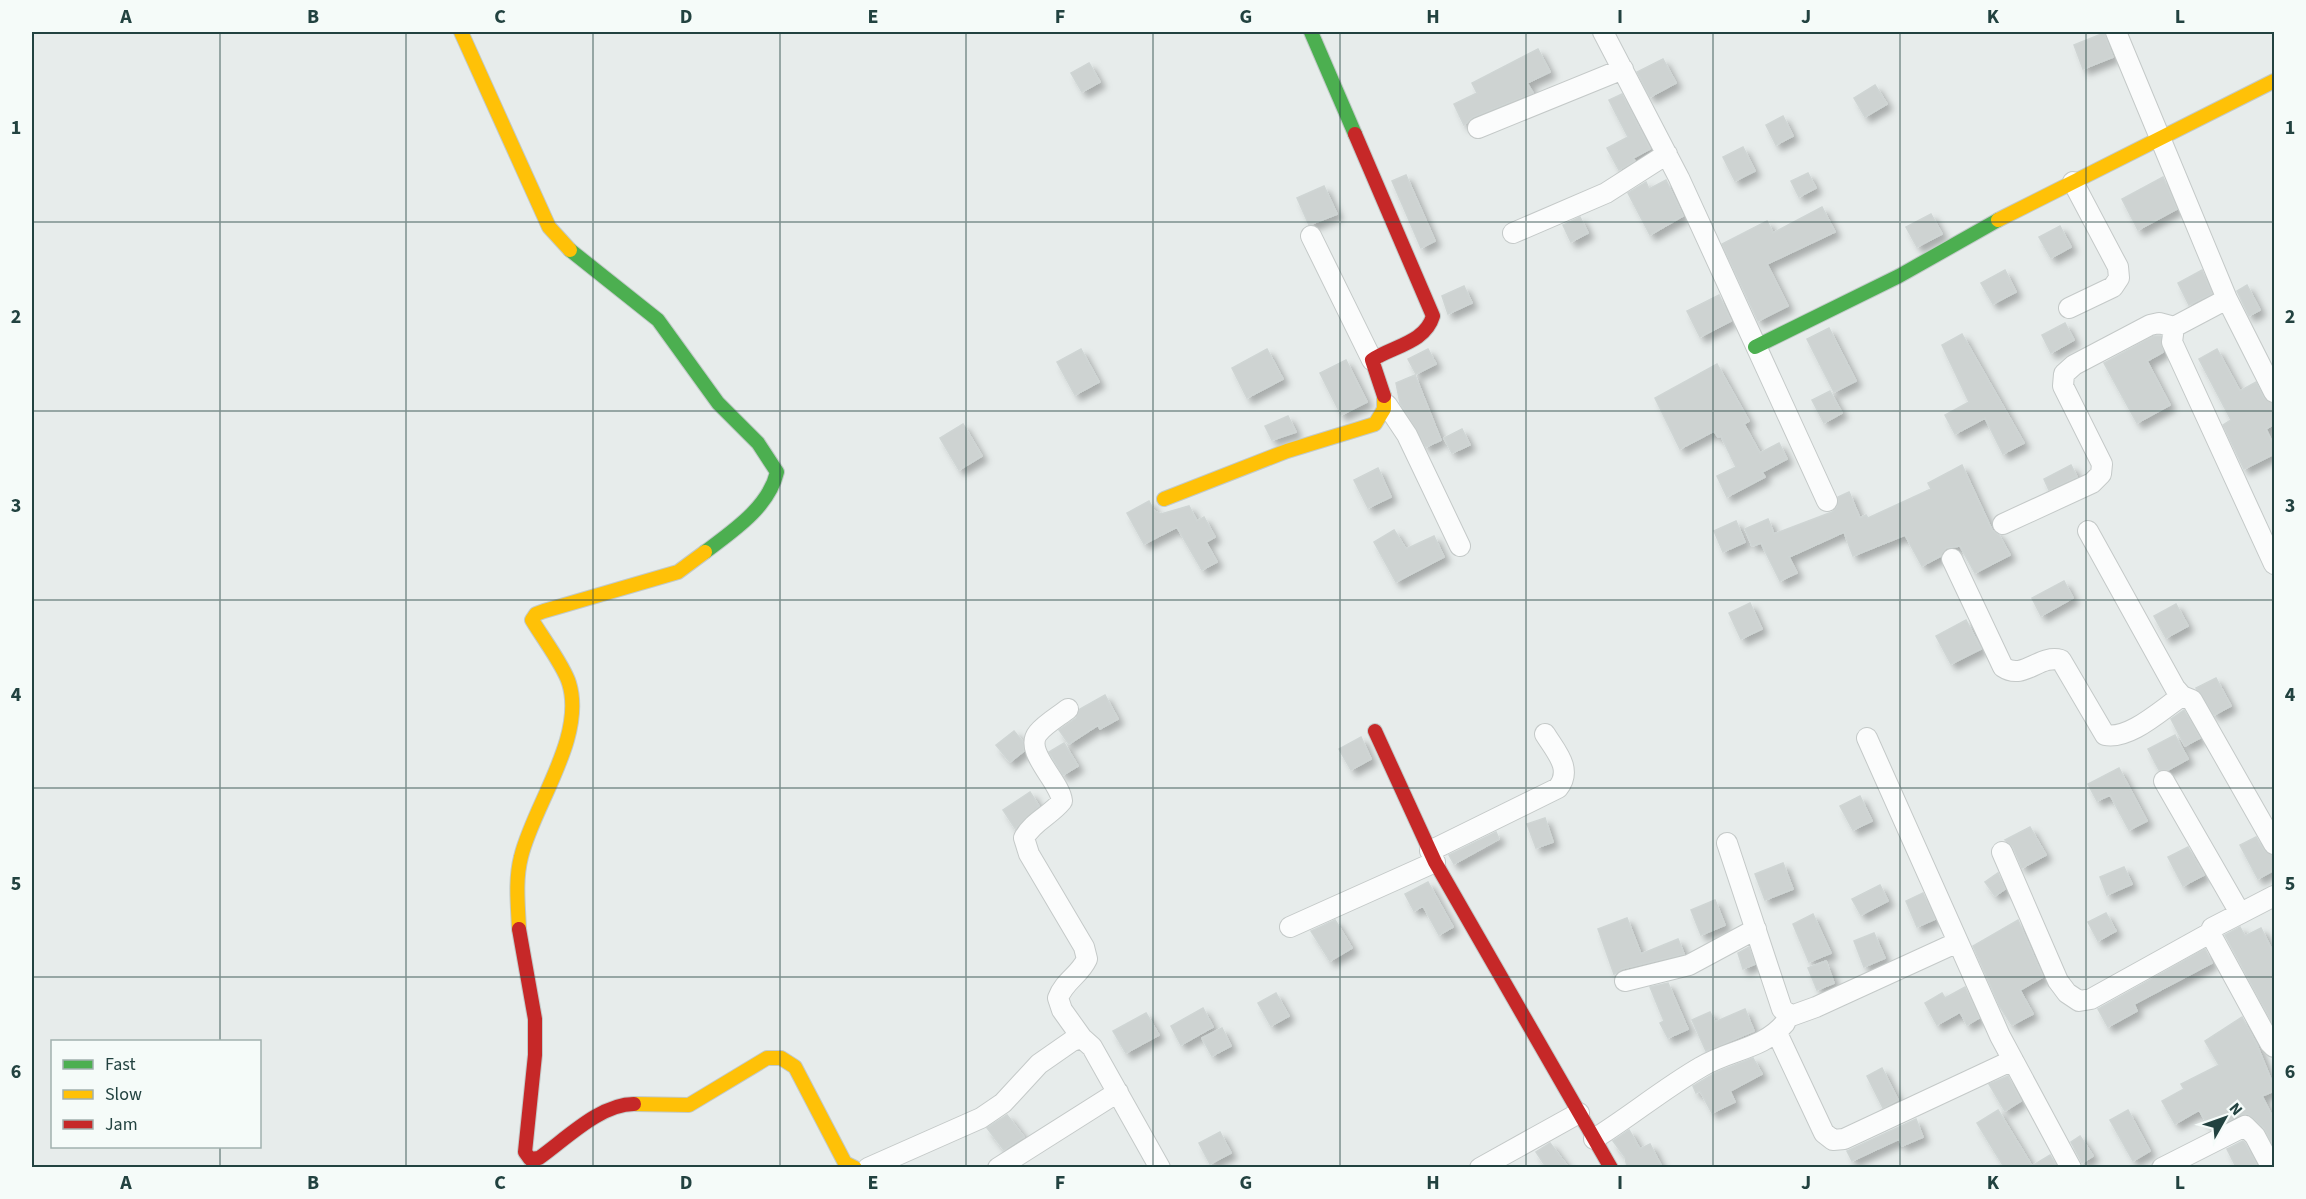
<svg xmlns="http://www.w3.org/2000/svg" width="2306" height="1199" font-family="'Source Sans 3',sans-serif">
<style>
.building{fill:#ced3d2;stroke:#cfd5d4;stroke-width:1.5;filter:url(#shadow)}
.lines{fill:none;stroke-linecap:round;stroke-linejoin:round}
.street-casing{stroke:#c4c9c8;stroke-width:22}
.fast-casing{stroke:#c2cac9;stroke-width:16}
.slow-casing{stroke:#c2cac9;stroke-width:16}
.jam-casing{stroke:#c2cac9;stroke-width:16}
.street{stroke:#fbfcfc;stroke-width:20}
.fast{stroke:#4caf50;stroke-width:14}
.slow{stroke:#ffc107;stroke-width:14}
.jam{stroke:#c62828;stroke-width:14}
.grid{fill:none;stroke:#224240;stroke-width:1.5;stroke-opacity:0.55}
.neatline{fill:none;stroke:#224240;stroke-width:2}
.grid-label{font-size:20px;text-anchor:middle;font-weight:bold;fill:#224240}
</style>
<defs>
<filter id="shadow"><feDropShadow dx="5.5" dy="5.5" stdDeviation="3" flood-color="#0004"/></filter>
</defs>
<rect width="100%" height="100%" fill="#e7eceb"/>
<!-- building -->
<path class="building" d="M2104,33L2113,57L2083,69L2074,45Z
M1538,49L1550,72L1527,83L1533,93L1473,117L1464,125L1454,104L1477,93L1472,83Z
M1663,59L1676,83L1650,97L1637,72Z
M1089,63L1100,82L1082,92L1071,73Z
M1875,85L1887,104L1865,117L1854,98Z
M1622,94L1650,149L1633,158L1635,161L1619,170L1607,148L1628,137L1609,100Z
M1783,116L1793,136L1776,145L1766,125Z
M1743,147L1755,171L1735,181L1723,157Z
M1808,173L1816,188L1799,197L1791,181Z
M1406,175L1435,241L1421,248L1392,181Z
M2163,177L2177,209L2138,230L2122,199Z
M1666,180L1683,216L1650,235L1628,193L1646,182L1649,189Z
M1324,186L1337,214L1309,225L1297,198Z
M1822,207L1835,232L1767,264L1788,306L1758,321L1722,244L1767,221L1773,233Z
M1931,214L1942,234L1917,247L1906,227Z
M1580,217L1588,233L1571,242L1563,225Z
M2060,226L2071,247L2051,258L2039,237Z
M2005,270L2016,292L1993,304L1981,283Z
M2202,270L2212,294L2189,305L2178,283Z
M2247,285L2260,310L2249,316L2237,291Z
M1464,286L1472,303L1448,314L1442,296Z
M1719,295L1731,321L1700,337L1687,311Z
M2065,323L2074,340L2051,353L2042,335Z
M1829,328L1856,381L1834,392L1807,339Z
M1962,334L2024,443L2003,454L1985,418L1955,434L1945,415L1969,402L1942,345Z
M2154,336H2161L2163,352L2147,361L2170,405L2137,423L2104,363Z
M1081,349L1099,382L1075,395L1057,362Z
M1267,349L1283,379L1247,398L1232,368Z
M1428,349L1436,364L1416,374L1408,359Z
M2217,349L2240,391L2256,382L2264,398L2274,404V424L2266,429L2274,446V454L2244,469L2223,425L2231,420L2199,359Z
M1346,360L1367,402L1341,415L1320,373Z
M1717,364L1749,421L1744,424L1760,453L1779,443L1787,459L1762,472L1765,477L1727,497L1717,476L1736,467L1721,436L1718,437L1714,431L1680,449L1655,398Z
M1415,375L1441,440L1426,447L1400,403L1396,383Z
M1830,391L1842,413L1824,423L1812,400Z
M1288,416L1296,432L1272,440L1265,426Z
M963,424L982,456L959,470L940,438Z
M1462,429L1470,445L1452,453L1444,438Z
M1962,465L1992,530L1999,535L2010,555L1975,573L1960,546L1946,548L1941,556L1922,566L1905,535L1853,556L1844,532L1789,557L1797,573L1780,581L1761,543L1752,546L1745,529L1768,519L1774,534L1832,512L1837,507L1838,497L1849,492L1860,518L1866,515L1868,518L1931,489L1928,483Z
M2071,465L2077,477L2049,490L2044,479Z
M1378,468L1391,497L1368,508L1354,480Z
M1149,501L1154,511L1161,514L1189,506L1197,521L1204,517L1215,537L1206,542L1217,562L1202,570L1177,527L1144,544L1127,513Z
M1736,521L1745,542L1723,552L1714,531Z
M1394,530L1406,549L1434,536L1444,557L1396,582L1374,542Z
M2064,581L2073,598L2041,616L2032,598Z
M1750,603L1762,629L1741,639L1729,613Z
M2176,604L2188,626L2166,638L2154,616Z
M1966,620L1981,649L1951,664L1936,636Z
M2216,678L2231,706L2214,715L2196,688Z
M1105,695L1118,719L1100,729L1098,725L1069,744L1059,730L1076,718L1080,709Z
M2184,710L2200,738L2185,746L2171,719Z
M1014,731L1023,742L1024,751L1010,762L996,745Z
M2175,735L2188,759L2168,770H2159L2148,749Z
M1361,737L1371,759L1351,770L1339,749Z
M1064,743L1078,766L1063,775L1049,752Z
M2119,768L2147,821L2129,830L2110,795L2097,801L2088,784Z
M1030,792L1039,806L1015,828L1003,810Z
M1860,796L1872,821L1853,830L1840,806Z
M1545,818L1553,842L1536,848L1527,824Z
M2030,827L2046,855L2022,868L2013,847L2005,840Z
M1496,832L1499,839L1454,864L1449,855Z
M2256,837L2264,850L2274,856V870L2258,879L2240,845Z
M2188,847L2204,875L2183,886L2168,857Z
M1783,863L1793,889L1765,900L1755,874Z
M2124,867L2132,884L2107,895L2100,877Z
M1998,873L2005,889L1995,896L1985,882Z
M1428,882L1453,927L1439,935L1423,906L1414,911L1405,894Z
M1880,885L1888,901L1861,915L1852,899Z
M1923,893L1935,919L1917,927L1906,901Z
M1715,900L1725,925L1701,935L1691,910Z
M2106,913L2116,931L2098,941L2088,922Z
M1813,914L1831,953L1809,962L1793,924Z
M1627,918L1641,954L1678,939L1684,954L1622,969L1614,974L1598,929Z
M1335,920L1352,948L1330,961L1311,931Z
M2018,920L2043,977L2020,990L2033,1014L2012,1025L2000,1007L1973,946Z
M2240,927L2245,936L2261,928L2274,954V1026L2225,935Z
M1874,933L1885,958L1864,967L1854,941Z
M1749,947L1755,964L1743,969L1738,953Z
M2205,949L2212,963L2134,1004L2137,1011L2108,1027L2098,1009Z
M1826,961L1834,983L1817,990L1808,968Z
M1668,983L1688,1029L1668,1038L1660,1023L1664,1021L1650,987Z
M1965,987L1979,1018L1967,1025L1960,1012L1937,1025L1925,1003L1942,993L1945,998Z
M1276,993L1289,1016L1271,1026L1258,1003Z
M1203,1008L1213,1027L1181,1045L1171,1026Z
M1745,1009L1754,1031L1706,1051L1692,1020L1710,1012L1715,1022Z
M1146,1013L1159,1035L1126,1053L1113,1031Z
M2242,1017L2257,1045L2274,1087V1091L2262,1096L2274,1120V1147L2264,1128L2248,1114L2240,1115L2216,1127L2214,1122L2208,1125L2199,1110L2175,1124L2162,1101L2184,1089L2181,1084L2219,1065L2205,1041Z
M1222,1028L1231,1046L1212,1056L1202,1038Z
M1753,1058L1762,1074L1730,1091L1735,1102L1712,1113L1700,1091L1696,1093L1693,1086L1717,1072Z
M1882,1068L1898,1100L1883,1108L1867,1076Z
M2008,1076L2021,1101L2005,1111L1989,1084Z
M1998,1110L2032,1166L2050,1155L2057,1167H2004L1977,1123Z
M2128,1110L2150,1151L2133,1161L2110,1120Z
M1007,1115L1024,1137L1004,1150L987,1128Z
M1916,1119L1923,1137L1902,1146L1899,1139L1852,1161L1847,1151Z
M1629,1130L1640,1149L1650,1144L1662,1167H1627L1625,1157L1613,1141Z
M1220,1132L1231,1153L1210,1164L1199,1143Z
M2080,1136L2093,1156L2082,1163L2071,1142Z
M2243,1141L2245,1143L2258,1167H2236L2227,1149Z
M1550,1143L1568,1167H1546L1536,1152Z"/>
<g class="lines">
<defs>
<path id="street" d="M1603,32L1679,178L1827,501
M2116,32L2227,299L2274,392
M1478,128L1623,69
M1513,233L1606,193L1667,154
M1311,236L1372,360
M2227,299L2174,327L2172,342L2274,564
M2069,308L2113,287L2119,278L2118,267L2073,182
M1387,405L1407,435L1460,546
M2003,524L2092,483L2101,474L2102,464L2063,386L2064,374L2074,365L2150,325L2159,323L2174,327
M2088,531L2175,688L2182,696L2192,700L2274,844
M1952,559L2003,667C2024,681 2039,654 2061,660L2105,735C2130,740 2162,709 2182,696
M1068,709C1059,716 1045,724 1038,733C1023,751 1060,781 1062,801C1050,816 1033,821 1024,838L1029,854L1084,947L1087,959C1079,976 1065,980 1058,998L1062,1010L1082,1038
M1867,738L2000,1036L2071,1168
M2164,781L2240,913
M1727,843L1782,1009L1791,1016L1816,1007L1958,942
M1430,851L1558,788C1573,769 1556,752 1545,734
M2002,852L2058,981L2067,993L2079,1001L2091,999L2210,933
M2274,896L2212,928L2210,933L2270,1043L2274,1047
M1290,927L1435,862
M1625,981L1689,965L1756,929
M1777,1033L1824,1133L1833,1140L1844,1139L2013,1060
M1594,1139C1631,1116 1663,1089 1701,1067C1728,1050 1764,1049 1785,1023
M868,1168L981,1118L1003,1103L1039,1064L1072,1041L1082,1038L1092,1047L1160,1168
M998,1168L1118,1092
M1480,1168L1579,1113
M2162,1168L2245,1126L2255,1136L2272,1168"/>
<path id="fast" d="M1311,32L1355,134
M570,250L658,320L718,403L758,443L777,472C769,507 733,531 705,552
M1755,347L1899,276L1998,220"/>
<path id="slow" d="M461,32L549,227L570,250
M1998,220L2274,81
M1164,499L1287,451L1375,424L1384,409V396
M519,929C518,905 515,880 521,857C533,806 586,737 569,683C564,666 542,637 532,620L536,614L544,611L678,572L705,552
M634,1104L689,1105L767,1058H781L795,1067L845,1163L855,1168"/>
<path id="jam" d="M1355,134L1433,316C1425,343 1393,346 1372,360L1384,396
M1375,731L1435,862L1611,1168
M519,929L535,1019V1055L525,1152L530,1159L539,1158C566,1139 600,1104 634,1104"/>
</defs>
<!-- street casing -->
<use href="#street" class="street-casing"/>
<!-- fast casing -->
<use href="#fast" class="fast-casing"/>
<!-- slow casing -->
<use href="#slow" class="slow-casing"/>
<!-- jam casing -->
<use href="#jam" class="jam-casing"/>
<!-- street -->
<use href="#street" class="street"/>
<!-- fast -->
<use href="#fast" class="fast"/>
<!-- slow -->
<use href="#slow" class="slow"/>
<!-- jam -->
<use href="#jam" class="jam"/>
</g>
<!-- grid -->
<path class="grid" d="M220,32V1042M406,32V1168M593,32V1168M780,32V1168M966,32V1168M1153,32V1168M1340,32V1168M1526,32V1168M1713,32V1168M1900,32V1168M2086,32V1168M32,222H2274M32,411H2274M32,600H2274M32,788H2274M32,977H2274M220,1146V1168"/>
<!-- border -->
<rect width="2306" height="1199" fill="none" stroke="#f5fbf9" stroke-width="66"/>
<!-- legend -->
<rect x="51" y="1040" width="210" height="108" fill="#f5fbf9" stroke="#a1b1af" stroke-width="1.5"/>
<rect x="63" y="1060" width="30" height="9" fill="#4caf50" stroke="#a1b1af" stroke-width="1.5"/>
<text x="105" y="1070" font-size="18" fill="#224240">Fast</text>
<rect x="63" y="1090" width="30" height="9" fill="#ffc107" stroke="#a1b1af" stroke-width="1.5"/>
<text x="105" y="1100" font-size="18" fill="#224240">Slow</text>
<rect x="63" y="1120" width="30" height="9" fill="#c62828" stroke="#a1b1af" stroke-width="1.5"/>
<text x="105" y="1130" font-size="18" fill="#224240">Jam</text>
<!-- north arrow -->
<g transform="translate(2225 1118) rotate(50)" stroke="#f5fbf9" stroke-width="4.5" paint-order="stroke">
<path d="M0-4.5L10 22L0 15L-10 22Z" fill="#224240"/>
<text y="-9" font-size="16" font-weight="bold" text-anchor="middle" fill="#224240">N</text>
</g>
<rect x="33" y="33" width="2240" height="1133" class="neatline"/>
<g class="grid-label">
<text x="126" y="23">A</text>
<text x="313" y="23">B</text>
<text x="500" y="23">C</text>
<text x="686" y="23">D</text>
<text x="873" y="23">E</text>
<text x="1060" y="23">F</text>
<text x="1246" y="23">G</text>
<text x="1433" y="23">H</text>
<text x="1620" y="23">I</text>
<text x="1806" y="23">J</text>
<text x="1993" y="23">K</text>
<text x="2180" y="23">L</text>
<text x="16" y="134">1</text>
<text x="2290" y="134">1</text>
<text x="16" y="323">2</text>
<text x="2290" y="323">2</text>
<text x="16" y="512">3</text>
<text x="2290" y="512">3</text>
<text x="16" y="701">4</text>
<text x="2290" y="701">4</text>
<text x="16" y="890">5</text>
<text x="2290" y="890">5</text>
<text x="16" y="1078">6</text>
<text x="2290" y="1078">6</text>
<text x="126" y="1189">A</text>
<text x="313" y="1189">B</text>
<text x="500" y="1189">C</text>
<text x="686" y="1189">D</text>
<text x="873" y="1189">E</text>
<text x="1060" y="1189">F</text>
<text x="1246" y="1189">G</text>
<text x="1433" y="1189">H</text>
<text x="1620" y="1189">I</text>
<text x="1806" y="1189">J</text>
<text x="1993" y="1189">K</text>
<text x="2180" y="1189">L</text>
</g>
</svg>
